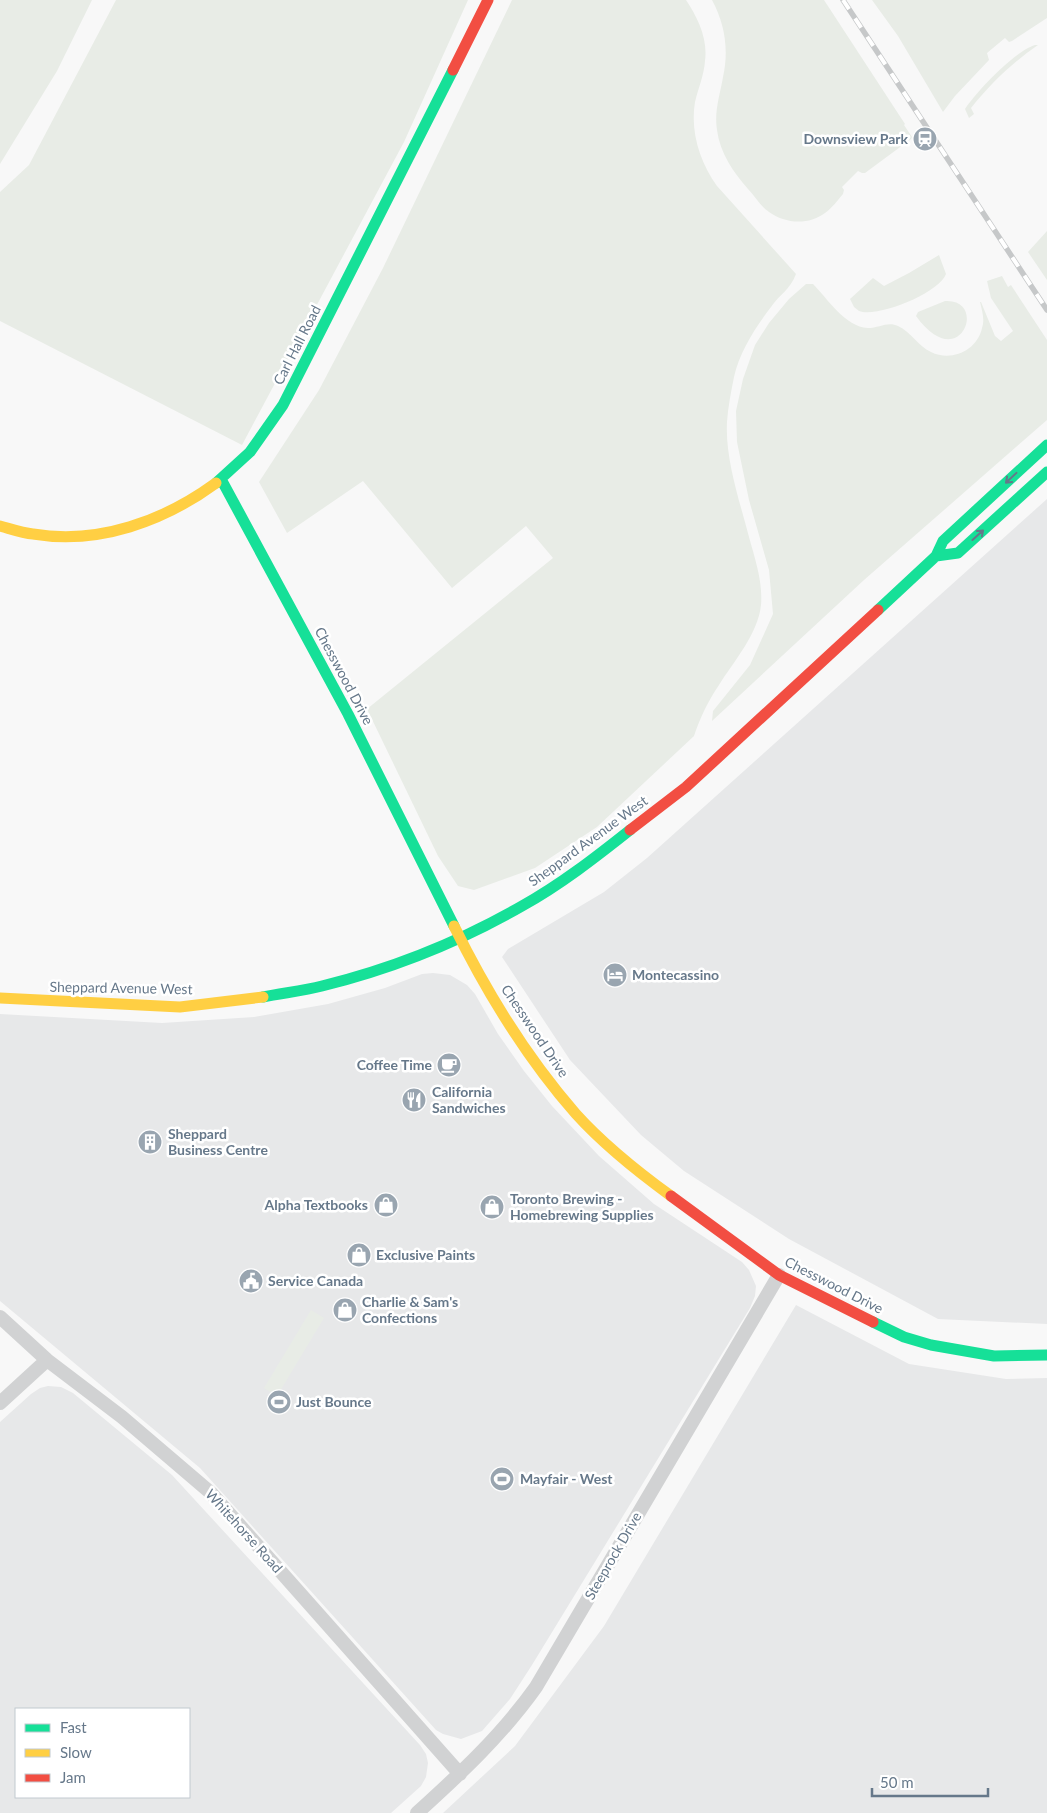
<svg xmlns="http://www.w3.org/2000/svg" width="1047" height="1813" font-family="Lato,sans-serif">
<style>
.built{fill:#e7e8e9;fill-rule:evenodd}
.green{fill:#e8ece6}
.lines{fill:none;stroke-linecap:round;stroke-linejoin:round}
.street{stroke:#d1d2d3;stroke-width:14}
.fast{stroke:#16e098;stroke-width:11}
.slow{stroke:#ffcf43;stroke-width:11}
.jam{stroke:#f24e42;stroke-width:11}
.rail-casing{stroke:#c6c8c9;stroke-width:5.5}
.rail{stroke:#fff;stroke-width:4;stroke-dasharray:11;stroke-linecap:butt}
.oneway{stroke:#66788a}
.labels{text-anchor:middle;stroke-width:5;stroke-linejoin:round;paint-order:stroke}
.poi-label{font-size:14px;font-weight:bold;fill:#66788a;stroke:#fff;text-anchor:start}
.street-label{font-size:14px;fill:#66788a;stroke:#fff}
</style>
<rect width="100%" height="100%" fill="#f8f8f8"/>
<!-- built -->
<path class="built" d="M1047,499V1324L938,1319L789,1239L684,1171L641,1135L570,1060L502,957L508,949L604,892L647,858Z
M433,973L450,975L467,985L475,994L498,1034L524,1071L552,1106L599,1156L654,1204L742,1262L749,1270L756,1286L755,1296L750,1308L532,1665L510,1699L482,1731L461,1739L443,1734L436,1730L200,1468L0,1301V1014L162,1023L254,1017L328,1004L385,988L422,974Z
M796,1305L909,1364L1006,1379L1047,1378V1813H443L515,1746L604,1626Z
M48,1386L61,1387L73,1393L172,1475L420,1745L426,1754L428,1763L426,1777L421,1786L391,1813H0V1422L31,1394L40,1388ZM16,1709H189V1797H16Z"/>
<!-- green -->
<path class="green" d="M0,0H92L57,71L0,164Z
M116,0H468L404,142L242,445L0,321V192L29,165Z
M512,0H686C698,18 708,39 705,61C704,75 698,89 695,102C690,132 700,162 717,186L796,274C790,290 780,294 771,307C755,328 740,351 734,377C731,392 728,407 727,422C725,459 740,502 749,537C755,559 763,582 761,605C758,634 734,661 719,685C708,701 700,718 694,736L597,827L535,868L474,890L458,886L438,856L367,709L553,558L526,526L452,588L363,481L287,533L259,482L319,390L383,268Z
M712,0H824L905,124L904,125L912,137L911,139L865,173H862L858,171L842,187L844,190L843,194C838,200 832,208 825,213C808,226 784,223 769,212C761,207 755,196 748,189C733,172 720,153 717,130C714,111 720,95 723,77C729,50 725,24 712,0Z
M872,0H1047V18L1012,41L1009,42L1005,38L987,53L989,60L955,96L943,112L898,36Z
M1035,45H1038C1013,62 990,84 971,108L974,114L969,118L965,109C977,91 1015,51 1035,45Z
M1047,231V280L1028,252Z
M939,255L946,274C939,293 878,318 859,311L854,307L850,299L873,278L884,286L909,273Z
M1002,276L1008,287L1011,285L1047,340V420L864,580L712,721L713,711L750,665L773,614L769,570L749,500L737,442L736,411L743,379L755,345L769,323L789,299L806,284H813C828,299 845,327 868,328C879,328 888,321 898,326C911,332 918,346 931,352C951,362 977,351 982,328C985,319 982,311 980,302H981L995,336L1001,341L1013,331L991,298L987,281Z
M945,301C989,298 960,377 916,316L918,312Z
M311,1310L324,1318L277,1396L264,1388Z"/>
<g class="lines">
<!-- street -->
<path class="street" d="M0,1317L47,1360L122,1417L211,1493L460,1774
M0,1403L47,1360
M417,1813C460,1774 502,1735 536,1687L779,1275"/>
<!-- fast -->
<path class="fast" d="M221,479L348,714L454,926
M216,483L250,452L283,405L453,70
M936,556L958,553L1047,472
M878,610L936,556L943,541L1047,445
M263,997C282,993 303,991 322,986C391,969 461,941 522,906C560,885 596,857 630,830
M873,1322L904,1337L931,1345L994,1356L1047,1355"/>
<!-- slow -->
<path class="slow" d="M0,526C11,529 22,533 33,534C99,545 164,521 216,483
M454,926C487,993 527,1058 576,1114C604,1145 638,1172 671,1196
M0,998L180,1007L263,997"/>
<!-- jam -->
<path class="jam" d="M453,70L488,0
M630,830L686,787L878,610
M671,1196L779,1275L873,1322"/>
<defs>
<path id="rail" d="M843,0L1047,310"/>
</defs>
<!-- rail casing -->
<use href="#rail" class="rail-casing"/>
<!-- rail -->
<use href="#rail" class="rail"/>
</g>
<!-- one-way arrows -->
<defs><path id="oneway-shaft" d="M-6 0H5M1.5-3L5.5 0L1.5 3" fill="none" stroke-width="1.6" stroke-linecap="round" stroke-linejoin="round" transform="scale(1.25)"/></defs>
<g class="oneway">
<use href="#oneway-shaft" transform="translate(1011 478) rotate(137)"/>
<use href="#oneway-shaft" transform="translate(978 535) rotate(-42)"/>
</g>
<!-- icons -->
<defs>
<symbol id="station-disc" viewBox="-11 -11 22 22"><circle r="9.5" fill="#99a5b0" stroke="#fff"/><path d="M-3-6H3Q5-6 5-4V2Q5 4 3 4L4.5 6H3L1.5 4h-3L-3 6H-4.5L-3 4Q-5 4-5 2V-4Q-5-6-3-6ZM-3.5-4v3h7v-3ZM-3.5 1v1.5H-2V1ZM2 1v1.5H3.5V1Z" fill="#fff"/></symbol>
<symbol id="hotel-disc" viewBox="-11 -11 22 22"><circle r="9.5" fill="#99a5b0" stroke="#fff"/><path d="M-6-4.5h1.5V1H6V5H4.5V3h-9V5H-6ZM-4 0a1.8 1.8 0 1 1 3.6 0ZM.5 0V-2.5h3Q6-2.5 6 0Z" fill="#fff"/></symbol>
<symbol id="cafe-disc" viewBox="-11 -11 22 22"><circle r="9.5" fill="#99a5b0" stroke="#fff"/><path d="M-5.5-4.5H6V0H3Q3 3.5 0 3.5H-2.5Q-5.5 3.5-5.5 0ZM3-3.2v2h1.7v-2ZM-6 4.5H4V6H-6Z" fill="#fff"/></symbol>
<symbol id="restaurant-disc" viewBox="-11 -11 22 22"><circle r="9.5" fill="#99a5b0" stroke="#fff"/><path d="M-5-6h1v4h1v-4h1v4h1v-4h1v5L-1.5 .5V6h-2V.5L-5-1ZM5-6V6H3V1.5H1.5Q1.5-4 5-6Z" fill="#fff"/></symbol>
<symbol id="building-disc" viewBox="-11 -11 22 22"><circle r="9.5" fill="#99a5b0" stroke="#fff"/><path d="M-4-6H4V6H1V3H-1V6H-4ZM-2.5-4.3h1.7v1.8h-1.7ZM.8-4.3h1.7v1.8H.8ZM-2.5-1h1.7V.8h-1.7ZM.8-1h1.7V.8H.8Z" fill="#fff"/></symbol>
<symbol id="shop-disc" viewBox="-11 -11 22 22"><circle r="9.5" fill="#99a5b0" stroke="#fff"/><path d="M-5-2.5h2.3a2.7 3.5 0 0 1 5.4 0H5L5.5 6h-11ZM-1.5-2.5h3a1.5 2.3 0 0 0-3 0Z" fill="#fff"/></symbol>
<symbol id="civic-disc" viewBox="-11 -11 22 22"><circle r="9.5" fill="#99a5b0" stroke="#fff"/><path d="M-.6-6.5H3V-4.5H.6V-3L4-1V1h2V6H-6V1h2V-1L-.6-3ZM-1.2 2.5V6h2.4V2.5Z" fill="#fff"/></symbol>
<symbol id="stadium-disc" viewBox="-11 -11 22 22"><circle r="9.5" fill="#99a5b0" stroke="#fff"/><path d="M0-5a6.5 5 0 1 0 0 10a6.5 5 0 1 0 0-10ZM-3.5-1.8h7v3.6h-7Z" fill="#fff"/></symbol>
</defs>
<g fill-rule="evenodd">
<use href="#station-disc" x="911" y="125" width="28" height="28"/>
<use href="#hotel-disc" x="601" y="961" width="28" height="28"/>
<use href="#cafe-disc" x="435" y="1051" width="28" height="28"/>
<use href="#restaurant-disc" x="400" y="1086" width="28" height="28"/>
<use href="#building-disc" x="136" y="1128" width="28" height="28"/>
<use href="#shop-disc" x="372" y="1191" width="28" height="28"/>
<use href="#shop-disc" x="478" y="1193" width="28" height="28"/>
<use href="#shop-disc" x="345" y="1241" width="28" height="28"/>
<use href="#civic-disc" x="237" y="1267" width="28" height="28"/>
<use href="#shop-disc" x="331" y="1296" width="28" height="28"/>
<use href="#stadium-disc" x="265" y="1388" width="28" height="28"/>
<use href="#stadium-disc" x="488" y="1465" width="28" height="28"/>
</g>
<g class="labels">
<!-- poi labels -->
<g class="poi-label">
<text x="908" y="144" text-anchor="end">Downsview Park</text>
<text x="632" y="980">Montecassino</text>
<text x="432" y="1070" text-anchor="end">Coffee Time</text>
<text x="432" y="1097">California<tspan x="432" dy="16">Sandwiches</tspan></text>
<text x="168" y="1139">Sheppard<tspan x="168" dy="16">Business Centre</tspan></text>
<text x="510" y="1204">Toronto Brewing -<tspan x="510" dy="16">Homebrewing Supplies</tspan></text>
<text x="368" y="1210" text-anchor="end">Alpha Textbooks</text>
<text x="376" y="1260">Exclusive Paints</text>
<text x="268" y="1286">Service Canada</text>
<text x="362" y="1307">Charlie &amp; Sam's<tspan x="362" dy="16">Confections</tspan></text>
<text x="296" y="1407">Just Bounce</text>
<text x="520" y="1484">Mayfair - West</text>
</g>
<!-- street labels -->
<g class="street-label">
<text transform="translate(297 345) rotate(-63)" y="5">Carl Hall Road</text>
<text transform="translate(344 676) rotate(62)" y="5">Chesswood Drive</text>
<text transform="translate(588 841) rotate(-36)" y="5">Sheppard Avenue West</text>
<text transform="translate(121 988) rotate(1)" y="5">Sheppard Avenue West</text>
<text transform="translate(535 1031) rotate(56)" y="5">Chesswood Drive</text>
<text transform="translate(834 1285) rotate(27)" y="5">Chesswood Drive</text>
<text transform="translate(244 1531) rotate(48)" y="5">Whitehorse Road</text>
<text transform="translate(613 1556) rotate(-60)" y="5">Steeprock Drive</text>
</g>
</g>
<!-- legend -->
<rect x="15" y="1708" width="175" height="90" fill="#ffffff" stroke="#c2c9d0"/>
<rect x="25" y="1724" width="25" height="8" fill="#16e098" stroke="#c2c9d0"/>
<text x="60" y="1733" font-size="15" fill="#66788a">Fast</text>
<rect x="25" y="1749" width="25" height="8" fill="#ffcf43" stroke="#c2c9d0"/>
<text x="60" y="1758" font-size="15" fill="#66788a">Slow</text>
<rect x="25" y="1774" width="25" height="8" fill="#f24e42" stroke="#c2c9d0"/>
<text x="60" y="1783" font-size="15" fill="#66788a">Jam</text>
<!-- scale -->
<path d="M872 1788v8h116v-8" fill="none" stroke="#66788a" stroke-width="2.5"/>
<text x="880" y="1788" font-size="15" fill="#66788a" stroke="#ffffff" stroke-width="4" paint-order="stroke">50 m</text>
</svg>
